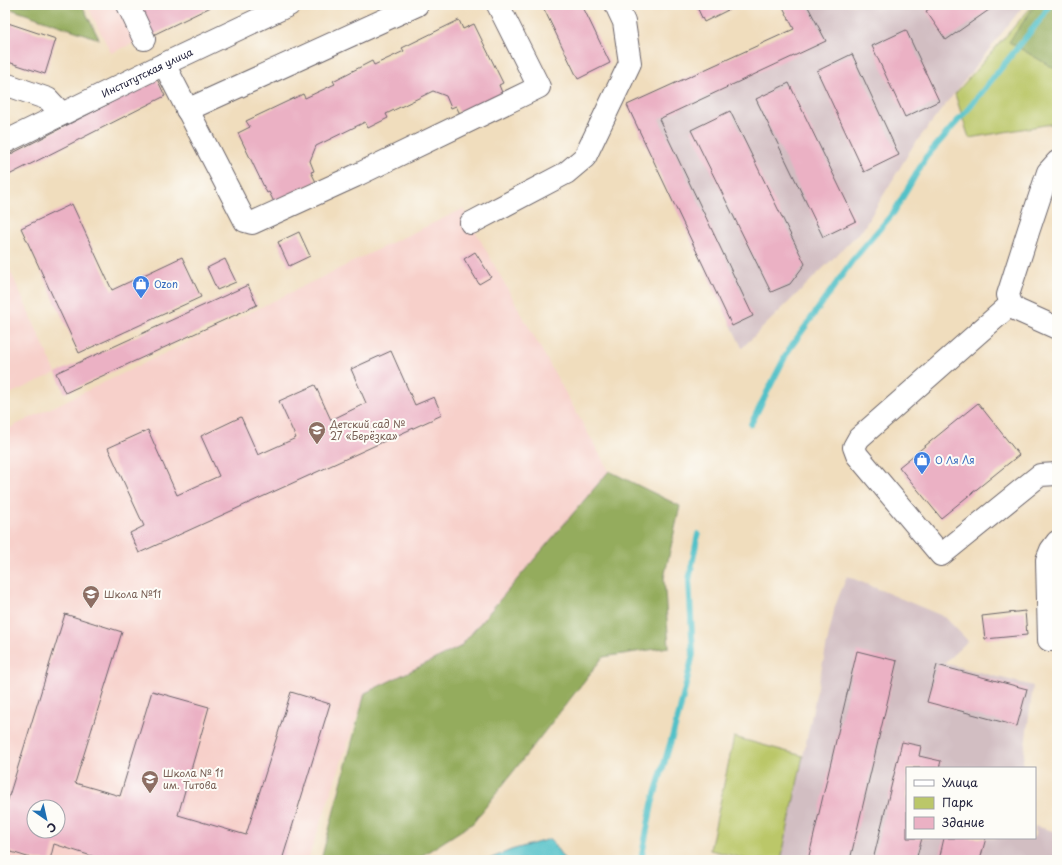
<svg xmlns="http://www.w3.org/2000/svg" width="1062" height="865" font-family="'Playpen Sans',sans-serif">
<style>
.built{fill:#f7d0ca;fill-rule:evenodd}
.industrial{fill:#d2bec2}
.green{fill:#bbc769;stroke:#6e7452}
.forest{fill:#94ac5d;stroke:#5b674c}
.water{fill:#53c1c8;stroke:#3a7282}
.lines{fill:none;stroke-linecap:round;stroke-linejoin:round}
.stream{stroke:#53c1c8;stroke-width:6}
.building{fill:#ebb1c4;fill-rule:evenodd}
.minor-casing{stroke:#6a6368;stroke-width:24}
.minor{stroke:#fff;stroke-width:22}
.labels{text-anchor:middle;stroke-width:4;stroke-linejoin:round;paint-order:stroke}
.street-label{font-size:10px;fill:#22223b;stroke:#fdfcf7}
.shop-label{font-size:10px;fill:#366cbe;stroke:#fdfcf7;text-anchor:start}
.education-label{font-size:10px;fill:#785e54;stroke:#fdfcf7;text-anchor:start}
</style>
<rect width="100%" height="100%" fill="#fdfcf7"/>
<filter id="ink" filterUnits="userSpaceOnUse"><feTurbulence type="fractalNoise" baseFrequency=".025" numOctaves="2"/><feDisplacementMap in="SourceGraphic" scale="8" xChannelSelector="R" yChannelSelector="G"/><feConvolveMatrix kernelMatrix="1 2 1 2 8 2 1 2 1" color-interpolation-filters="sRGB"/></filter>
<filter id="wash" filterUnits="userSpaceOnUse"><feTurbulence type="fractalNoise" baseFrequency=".012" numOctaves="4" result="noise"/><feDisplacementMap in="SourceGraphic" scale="16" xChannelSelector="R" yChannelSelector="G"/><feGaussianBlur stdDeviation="0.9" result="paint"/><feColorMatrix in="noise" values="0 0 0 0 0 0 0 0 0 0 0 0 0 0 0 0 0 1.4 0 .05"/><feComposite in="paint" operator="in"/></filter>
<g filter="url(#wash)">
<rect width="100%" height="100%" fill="#f0ddbd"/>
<!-- built -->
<path class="built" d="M87,5H214L153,35L111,53Z
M463,209L609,471L460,647L365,693L308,860H5V430L259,308L389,244ZM34,807H58V831H34Z
M5,259L56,373L5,396Z"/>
<!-- industrial -->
<path class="industrial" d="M782,5H1024L913,146L863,229L742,348L627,105L794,29Z
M847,576L945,617L968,641L944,663L1033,686L1022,768H907V838H1035V826L1057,832V860H781L835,606Z"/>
<!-- green -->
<path class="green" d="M1033,5H1057V123L969,138L955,94Z
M734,737L803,756L781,860H749L710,850Z"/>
<!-- forest -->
<path class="forest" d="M5,5H82L99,39L5,7Z
M1035,5H1057V70L1009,42Z
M609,471L680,506L664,578L669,647L603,657L473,823L415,860H321L365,693L460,647Z"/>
<!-- water -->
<path class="water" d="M550,839L565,860H487L511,850Z"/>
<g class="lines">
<!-- stream -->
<path class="stream" d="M751,424L788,351L852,261L894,212L926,157L969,108L1043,16L1049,5
M641,860L652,804L679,714L693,654L689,580L698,534"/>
</g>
<g id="blocks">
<!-- building -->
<path class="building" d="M139,5H215L153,35Z
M542,5H582L610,63L578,79Z
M696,5H738L704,22Z
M782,5H807L826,41L659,119L753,316L732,326L627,105L794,29Z
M935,5H996L946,40L926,11Z
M459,20L463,29L474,24L503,83L499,85L503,95L461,116L456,106L451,108L446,96L433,91L386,114L388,118L368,128L365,122L316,146L310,161L314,171L311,172L316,182L274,202L269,192L267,193L238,133L250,127L246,121L303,94L305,98L335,84L333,81L372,61L374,65L404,51L402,48Z
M5,22L56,39L45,74L5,61Z
M906,30L939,101L905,117L872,46Z
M852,54L899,155L864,172L817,71Z
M157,79L165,96L5,177V157Z
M789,83L856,221L823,237L756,99Z
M730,111L805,264L790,284L771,292L691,130Z
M72,204L112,290L182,257L201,297L79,353L21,228Z
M299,232L310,256L289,266L278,242Z
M475,252L491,277L479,284L464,259Z
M225,259L236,282L217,290L207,268Z
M248,285L257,305L65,393L56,373Z
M391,351L415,405L434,397L442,415L139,553L130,533L144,526L108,448L148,430L177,495L219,476L201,436L241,417L258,455L296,438L279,401L315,385L331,420L366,403L351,369Z
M978,403L1019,455L941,518L899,467Z
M1025,611L1027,635L985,639L982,616Z
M65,614L122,632L75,783L120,796L152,691L209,707L178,815L246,835L291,692L330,704L282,860H101V859L54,844L50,860H37L5,850V809ZM34,807H58V831H34Z
M857,651L897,661L850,860H808Z
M937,665L1027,689L1017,726L927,702Z
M902,742L921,746L919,756L941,761L939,768H907V838H922L916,860H873Z
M944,838H986L980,860H939Z"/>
</g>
</g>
<g filter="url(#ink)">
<use href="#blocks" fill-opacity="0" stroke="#6a6368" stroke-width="1"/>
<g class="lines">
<defs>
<g id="minor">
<path d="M128,5L144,39"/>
<path d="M164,64L245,221L252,223L355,176L539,87L498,5"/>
<path d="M5,84L48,99L62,114"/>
<path d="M187,110L417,5"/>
<path id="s1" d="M5,142L158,67L289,5"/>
<path d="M1057,162L1048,172L1029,229L1008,295L1011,304L1017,310L1057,328"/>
<path d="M471,223L566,173L585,157L630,63L624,22L616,5"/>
<path d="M1011,304L859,438L854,447L857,455L941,555L1040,475L1057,474"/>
<path d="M1057,542L1051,550L1047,560L1049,640H1057"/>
</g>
</defs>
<!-- minor casing -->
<use href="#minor" class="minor-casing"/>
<!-- minor -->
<use href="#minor" class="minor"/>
</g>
</g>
<!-- icons -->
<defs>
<symbol id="shop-pin" viewBox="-11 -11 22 30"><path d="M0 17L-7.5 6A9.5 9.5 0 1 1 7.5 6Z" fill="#3f7fe0" stroke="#fdfcf7"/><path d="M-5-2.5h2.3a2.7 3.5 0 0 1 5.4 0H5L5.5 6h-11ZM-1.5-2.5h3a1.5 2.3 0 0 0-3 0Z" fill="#fff"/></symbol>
<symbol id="school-pin" viewBox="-11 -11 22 30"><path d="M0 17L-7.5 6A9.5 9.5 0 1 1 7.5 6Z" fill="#8d6e63" stroke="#fdfcf7"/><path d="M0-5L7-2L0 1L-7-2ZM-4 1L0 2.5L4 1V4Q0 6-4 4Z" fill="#fff"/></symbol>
</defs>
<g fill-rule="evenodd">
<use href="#shop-pin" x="131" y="274" width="20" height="27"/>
<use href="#school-pin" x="307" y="420" width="20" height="27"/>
<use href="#shop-pin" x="912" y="450" width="20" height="27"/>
<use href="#school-pin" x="81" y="584" width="20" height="27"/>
<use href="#school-pin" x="140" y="769" width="20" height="27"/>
</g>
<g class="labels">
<!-- street labels -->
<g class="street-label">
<text dy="4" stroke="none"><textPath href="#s1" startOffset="158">Институтская улица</textPath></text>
</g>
<!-- shop labels -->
<g class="shop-label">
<text x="154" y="288">Ozon</text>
<text x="935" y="464">О Ля Ля</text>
</g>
<!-- education labels -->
<g class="education-label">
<text x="330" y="428">Детский сад №<tspan x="330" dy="12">27 «Берёзка»</tspan></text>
<text x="104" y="598">Школа №11</text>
<text x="163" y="777">Школа № 11<tspan x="163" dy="12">им. Титова</tspan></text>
</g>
</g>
<!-- margin -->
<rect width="1062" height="865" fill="none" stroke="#fdfcf7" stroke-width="20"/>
<!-- legend -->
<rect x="906" y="767" width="130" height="72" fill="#fdfcf7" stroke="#a5a5ac"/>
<rect x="914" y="780" width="20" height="6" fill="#ffffff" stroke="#a5a5ac"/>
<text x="942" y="787" font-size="12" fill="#22223b">Улица</text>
<rect x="914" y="797" width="20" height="12" fill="#bbc769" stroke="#a5a5ac"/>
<text x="942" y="807" font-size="12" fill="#22223b">Парк</text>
<rect x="914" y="817" width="20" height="12" fill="#ebb1c4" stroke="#a5a5ac"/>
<text x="942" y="827" font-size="12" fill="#22223b">Здание</text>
<!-- north arrow -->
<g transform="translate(46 819) rotate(146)"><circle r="19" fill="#fdfcf7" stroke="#a5a5ac"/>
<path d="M0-3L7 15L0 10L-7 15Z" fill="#1f6fb2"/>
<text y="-6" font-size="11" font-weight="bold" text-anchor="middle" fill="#22223b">С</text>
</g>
</svg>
